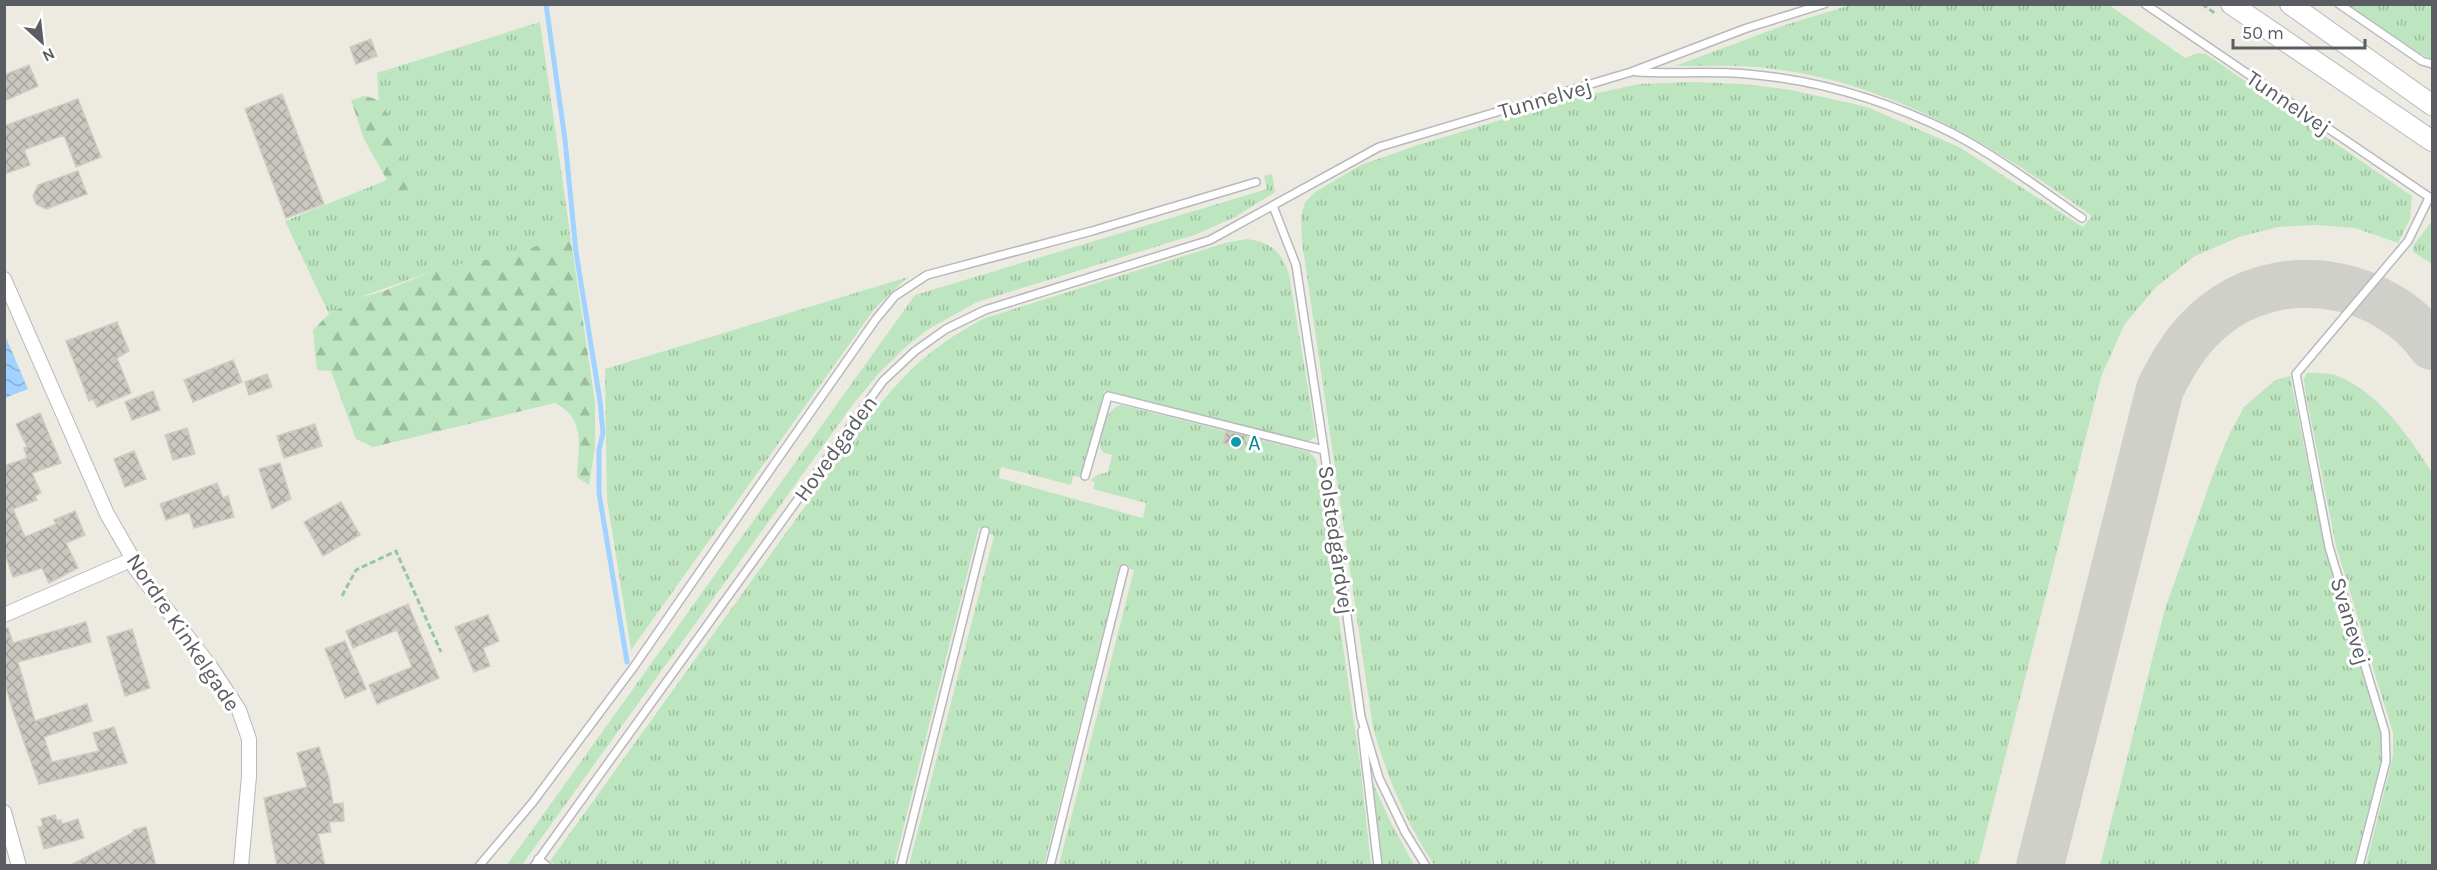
<svg xmlns="http://www.w3.org/2000/svg" width="2437" height="870" font-family="Karla,sans-serif">
<style>
.grass{fill:url(#grass-tufts)}
.forest{fill:url(#forest-firs)}
.water{fill:url(#water-waves)}
.lines{fill:none;stroke-linecap:round;stroke-linejoin:round}
.stream{stroke:#a0d3ff;stroke-width:5}
.taxiway{stroke:#d0d0ca;stroke-width:48}
.building{fill:url(#building-cross-hatch);stroke:#d1ccc0;stroke-width:1.5}
.lane-casing{stroke:#b7b9be;stroke-width:10}
.street-casing{stroke:#b7b9be;stroke-width:16}
.secondary-casing{stroke:#b7bac0;stroke-width:22}
.path{stroke:#97c5a5;stroke-width:3;stroke-dasharray:6 3;stroke-linecap:butt}
.lane{stroke:#fff;stroke-width:7}
.street{stroke:#fff;stroke-width:14}
.secondary{stroke:#fff;stroke-width:20}
.culture-dot{fill:#0f9aa8;stroke:#fff;stroke-width:2}
.labels{text-anchor:middle;stroke-width:6;stroke-linejoin:round;paint-order:stroke}
.street-label{font-size:22px;fill:#5a5d62;stroke:#fff}
.culture-label{font-size:22px;fill:#0d838f;stroke:#fff;text-anchor:start}
</style>
<defs>
<pattern id="grass-tufts" width="24" height="20" patternUnits="userSpaceOnUse" patternTransform="scale(1.5)"><rect width="24" height="20" fill="#bde5bf"/><path d="M3 7l-1-3M5 7V3M7 7l1-3M15 17l-1-3M17 17v-4M19 17l1-3" fill="none" stroke="#9dbd9f"/></pattern>
<pattern id="forest-firs" width="22" height="20" patternUnits="userSpaceOnUse" patternTransform="scale(1.5)"><rect width="22" height="20" fill="#bde5bf"/><path d="M5 1l3.5 6h-7zM16 11l3.5 6h-7z" fill="#9dbd9f"/></pattern>
<pattern id="water-waves" width="16" height="10" patternUnits="userSpaceOnUse" patternTransform="scale(1.5)"><rect width="16" height="10" fill="#a0d3ff"/><path d="M0 5q4-4 8 0t8 0" fill="none" stroke="#85aed2"/></pattern>
<pattern id="building-cross-hatch" width="8" height="8" patternUnits="userSpaceOnUse" patternTransform="scale(1.5)"><rect width="8" height="8" fill="#cac7c1"/><path d="M0 0l8 8M0 8l8-8" fill="none" stroke="#a7a5a0"/></pattern>
</defs>
<rect width="100%" height="100%" fill="#edebe1"/>
<!-- grass -->
<path class="grass" d="M1854,4L2109,5L2185,58L2198,53L2206,54L2412,196L2410,219L2398,243L2355,228L2316,225L2278,227L2239,237L2195,256L2156,287L2124,325L2101,377L1978,865H1434C1406,822 1387,777 1373,728L1302,242L1301,216L1305,202L1315,192L1361,165L1418,145L1570,99L1639,84L1691,82L1744,84L1791,90L1867,107L1959,147L2083,227L2092,216C1990,143 1887,79 1757,67C1730,65 1702,66 1675,66L1782,26Z
M2347,5H2432V59L2417,52Z
M540,22L570,234L500,259L476,260L433,271L358,298L329,314L285,221L387,180L396,142L390,118L379,100L377,73Z
M1272,174L1275,192L1235,217L1197,234L977,302L927,330L908,345L879,373L851,407L522,865H507L915,295L1267,189L1264,176Z
M2432,221V264L2413,252V246Z
M1246,239C1271,242 1281,251 1289,274L1316,437L1306,442L1104,391L1082,477L1073,476L1071,485L1001,467L999,478L1143,518L1146,503L1093,489L1095,483L1091,480L1097,475L1108,472L1112,455L1104,453L1100,448C1101,433 1105,409 1121,405L1309,452L1316,459L1360,764L1371,865H1059L1134,570L1120,566L1044,865H909L994,536L979,527L894,865L556,866L550,861L855,437C896,382 922,351 985,318L1225,243Z
M908,277L875,308L631,650L607,499L605,369Z
M2307,373C2316,373 2327,373 2335,375C2378,391 2409,436 2432,473V865H2366L2393,756V733L2336,546L2305,390L2304,379Z
M2290,376L2325,550L2381,736V761L2354,865H2100L2165,609L2215,469L2230,433L2244,407L2275,380Z
M1372,781L1390,821L1414,865H1383Z"/>
<!-- forest -->
<path class="forest" d="M365,96L379,100L390,118L410,189L391,192L387,180L364,139L351,100Z
M570,234L595,402V448L589,485L577,477C578,446 587,420 555,403L373,447L356,439L331,371L317,370L313,330L329,314L358,298L384,291L433,271L476,260L500,259Z"/>
<!-- water -->
<path class="water" d="M4,333L28,389L5,398H4Z"/>
<g class="lines">
<!-- stream -->
<path class="stream" d="M546,4L565,140L576,252L600,401L603,433L599,450V493L627,662"/>
<!-- taxiway -->
<path class="taxiway" d="M2040,866L2160,389C2176,356 2194,328 2226,307C2292,264 2386,283 2432,346"/>
</g>
<!-- building -->
<path class="building" d="M371,39L377,56L356,64L350,47Z
M29,65L38,86L4,101V75Z
M282,94L324,204L286,218L245,109Z
M78,99L101,157L76,167L64,135L24,150L30,165L4,174V126Z
M78,171L87,194L46,209L36,204L33,196L38,185Z
M117,322L129,351L117,358L131,393L97,407L93,399L89,401L66,341Z
M233,360L242,382L193,402L184,380Z
M267,374L272,387L249,395L245,382Z
M153,391L160,410L132,420L125,402Z
M40,413L61,463L32,473L41,493L35,496L37,500L13,509L25,537L56,524L54,520L75,511L85,535L66,543L78,568L49,583L42,568L13,577L4,551V466L27,458L24,448L27,447L16,424Z
M315,424L322,446L284,458L277,436Z
M187,428L195,454L173,460L165,435Z
M1226,431L1246,436L1242,449L1223,443Z
M134,451L146,479L125,487L114,459Z
M280,463L291,499L272,509L259,469Z
M217,483L223,498L228,496L234,517L194,528L189,512L166,520L160,504Z
M341,502L360,535L323,556L304,522Z
M408,604L439,678L377,704L369,685L412,667L397,630L353,648L346,631Z
M488,615L499,641L483,648L490,666L474,672L455,627Z
M86,622L91,642L18,662L35,721L87,704L92,721L44,737L52,762L99,751L93,733L114,727L127,763L39,784L14,714L4,681V629L8,628L13,643Z
M132,629L150,688L125,696L107,637Z
M345,641L366,689L345,698L325,649Z
M319,747L329,779L333,804L343,803L344,821L329,822L331,832L318,834L325,866H277L264,798L307,787L297,753Z
M55,815L57,821L61,820L62,824L78,819L84,838L44,849L38,827L43,826L41,819Z
M146,827L156,866H69L134,832L133,830Z"/>
<g class="lines">
<defs>
<path id="lane" d="M2145,4L2432,199
M2339,4L2422,61L2432,64
M1637,72C1673,74 1710,71 1747,74C1818,80 1888,101 1952,133C1998,157 2040,189 2082,218
M1273,206L1296,265L1324,450L1361,717L1379,778L1405,832L1426,866
M1085,476L1108,396L1324,450
M1362,731L1378,866
M538,859L547,866
M479,866L533,802L633,668L775,463L876,319L895,296L927,275L1092,231L1256,182
M534,866L883,381L915,351L946,329L985,310L1210,240L1379,147L1631,72L1747,28L1824,4
M901,866L985,531
M1050,866L1124,569
M2359,866L2386,761L2385,732L2329,547L2296,374L2408,241L2429,198"/>
<path id="street" d="M4,279L107,514L133,559L135,568L210,666L239,710L249,739V776L241,866
M4,615L133,559
M4,812L19,866"/>
<path id="secondary" d="M2231,4L2432,141
M2290,4L2432,105"/>
</defs>
<!-- lane casing -->
<use href="#lane" class="lane-casing"/>
<!-- street casing -->
<use href="#street" class="street-casing"/>
<!-- secondary casing -->
<use href="#secondary" class="secondary-casing"/>
<!-- path -->
<path class="path" d="M2202,4L2216,14
M342,596L356,570L396,551L441,652"/>
<!-- lane -->
<use href="#lane" class="lane"/>
<!-- street -->
<use href="#street" class="street"/>
<!-- secondary -->
<use href="#secondary" class="secondary"/>
</g>
<!-- markers -->
<circle class="culture-dot" cx="1236" cy="442" r="6"/>
<g class="labels">
<!-- street labels -->
<g class="street-label">
<text transform="translate(1545 98) rotate(-16)" y="8">Tunnelvej</text>
<text transform="translate(2289 102) rotate(34)" y="8">Tunnelvej</text>
<text transform="translate(835 448) rotate(-54)" y="8">Hovedgaden</text>
<text transform="translate(1337 540) rotate(82)" y="8">Solstedgårdvej</text>
<text transform="translate(2351 621) rotate(73)" y="8">Svanevej</text>
<text transform="translate(184 632) rotate(56)" y="8">Nordre Kinkelgade</text>
</g>
<!-- culture labels -->
<g class="culture-label">
<text x="1248" y="450">A</text>
</g>
</g>
<!-- border -->
<rect width="2437" height="870" fill="none" stroke="#5a5d62" stroke-width="12"/>
<!-- north arrow -->
<g transform="translate(42 42) rotate(153)" stroke="#ffffff" stroke-width="4.5" paint-order="stroke">
<path d="M0-4.5L10 22L0 15L-10 22Z" fill="#5a5d62"/>
<text y="-9" font-size="16" font-weight="bold" text-anchor="middle" fill="#5a5d62">N</text>
</g>
<!-- scale -->
<path d="M2233 39v9h132v-9" fill="none" stroke="#5a5d62" stroke-width="3"/>
<text x="2242" y="39" font-size="18" fill="#5a5d62" stroke="#ffffff" stroke-width="4.5" paint-order="stroke">50 m</text>
</svg>
